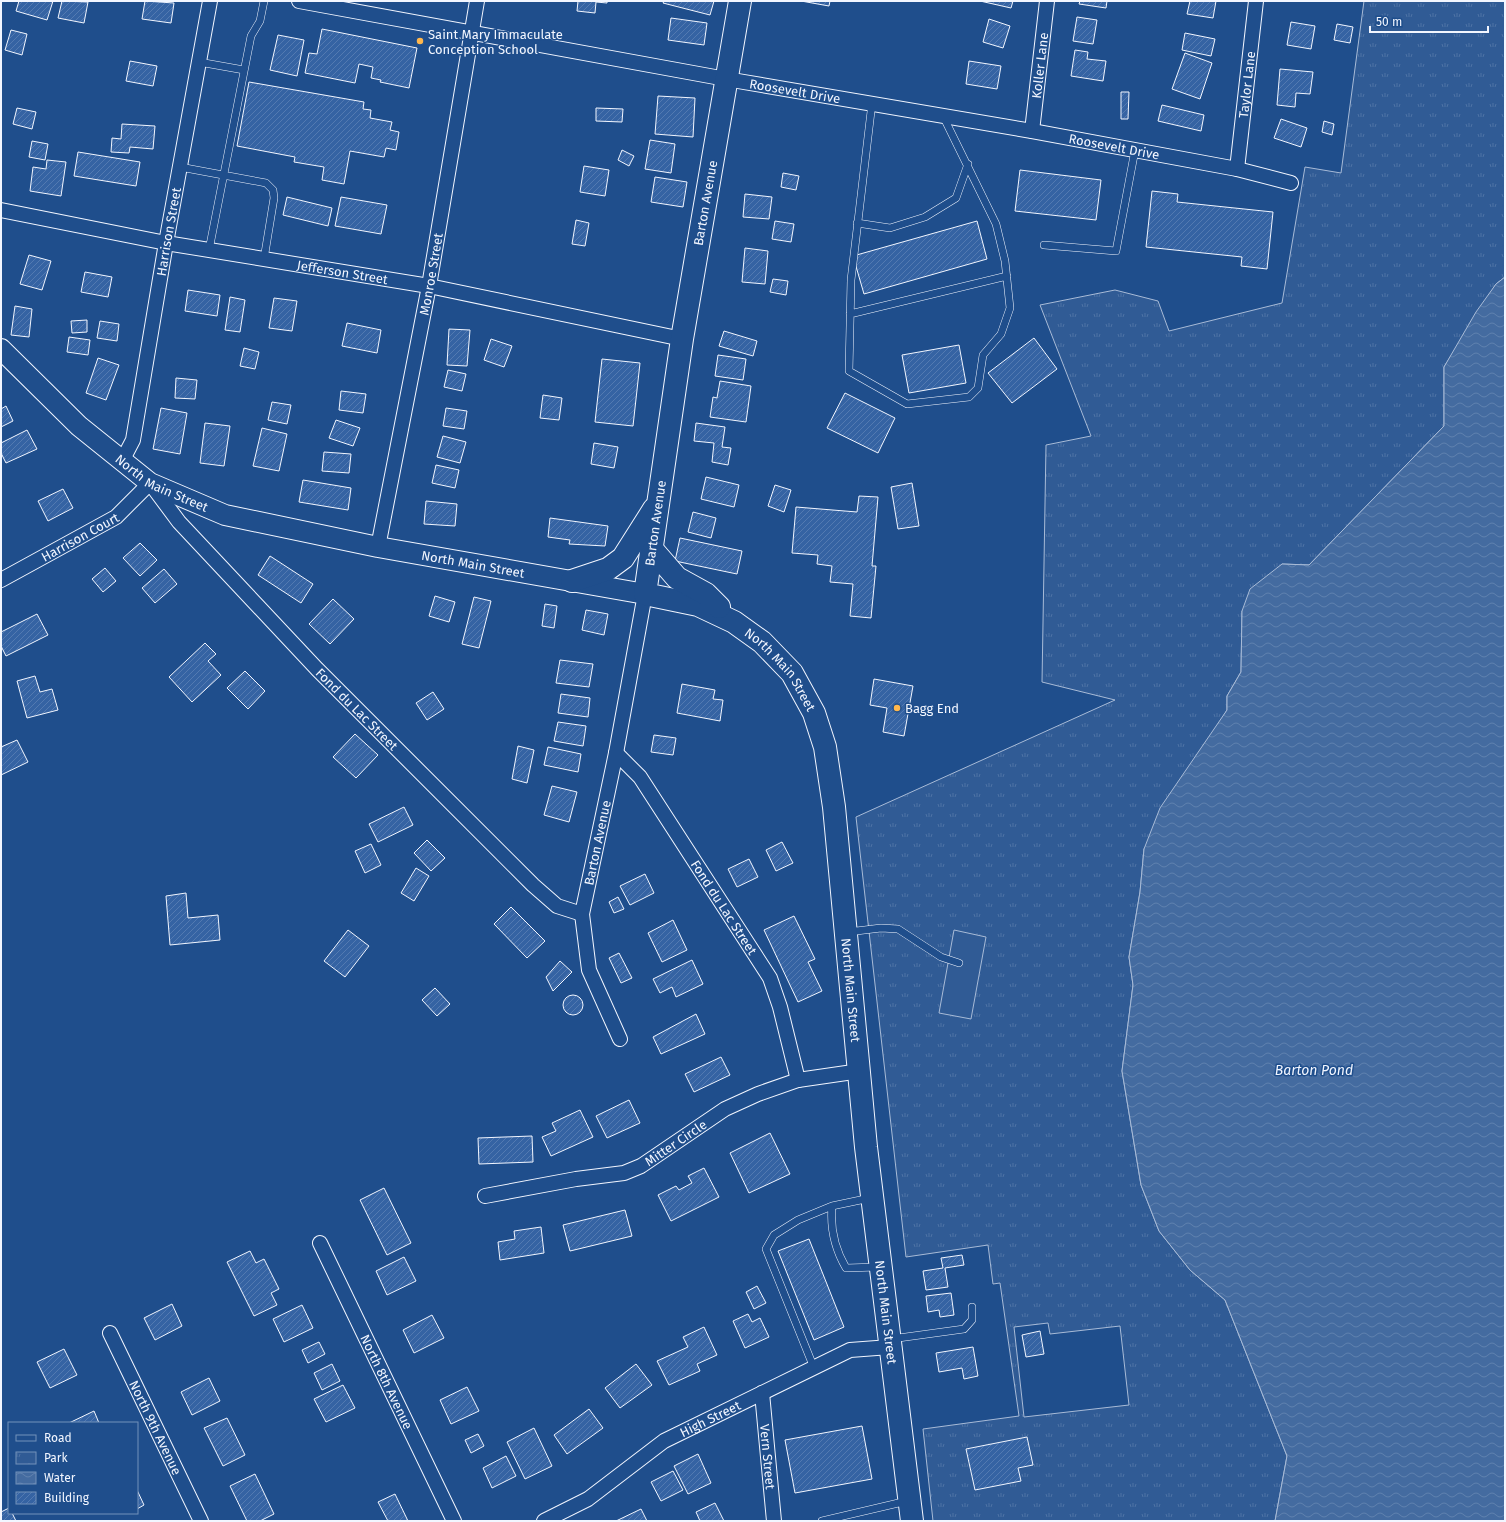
<svg xmlns="http://www.w3.org/2000/svg" width="1506" height="1522" font-family="'Fira Sans',sans-serif">
<style>
.park{fill:url(#park-tufts);stroke:#a8bbd7;fill-rule:evenodd}
.built{fill:#305b95;stroke:#a8bbd7}
.water{fill:url(#water-waves);stroke:#a8bbd7}
.building{fill:url(#building-hatch);stroke:#f2f6ff}
.lines{fill:none;stroke-linecap:round;stroke-linejoin:round}
.service-casing{stroke:#f2f6ff;stroke-width:8}
.minor-casing{stroke:#f2f6ff;stroke-width:16}
.secondary-casing{stroke:#f2f6ff;stroke-width:22}
.primary-casing{stroke:#f2f6ff;stroke-width:24}
.service{stroke:#1f4e8c;stroke-width:7}
.minor{stroke:#1f4e8c;stroke-width:14}
.secondary{stroke:#1f4e8c;stroke-width:20}
.primary{stroke:#1f4e8c;stroke-width:22}
.poi-dot{fill:#ffb74d;stroke:#1f4e8c;stroke-width:1.5}
.labels{text-anchor:middle;stroke-width:3;stroke-linejoin:round;paint-order:stroke}
.poi-label{font-size:13px;fill:#f2f6ff;stroke:#1f4e8c;text-anchor:start}
.street-label{font-size:13px;fill:#f2f6ff;stroke:#1f4e8c}
.water-label{font-size:14px;font-style:italic;fill:#f2f6ff;stroke:#1f4e8c}
</style>
<defs>
<pattern id="park-tufts" width="24" height="20" patternUnits="userSpaceOnUse"><rect width="24" height="20" fill="#305b95"/><path d="M3 7l-1-3M5 7V3M7 7l1-3M15 17l-1-3M17 17v-4M19 17l1-3" fill="none" stroke="#4e73a5"/></pattern>
<pattern id="water-waves" width="16" height="10" patternUnits="userSpaceOnUse"><rect width="16" height="10" fill="#446ba0"/><path d="M0 5q4-4 8 0t8 0" fill="none" stroke="#5f81ae"/></pattern>
<pattern id="building-hatch" width="6" height="6" patternUnits="userSpaceOnUse"><rect width="6" height="6" fill="#3563a3"/><path d="M-1 1l2-2M0 6l6-6M5 7l2-2" fill="none" stroke="#537ab1"/></pattern>
</defs>
<rect width="100%" height="100%" fill="#1f4e8c"/>
<!-- park -->
<path class="park" d="M1364,1H1505V277L1496,284L1444,367V426L1309,565L1282,564L1242,611L1241,672L1227,696V710L1144,849L1140,892L1129,957L1133,985L1122,1071L1141,1185L1159,1231L1190,1270L1225,1300L1287,1456L1275,1521H933L923,1429L1019,1416L1000,1283L993,1284L988,1245L906,1257L856,817L1115,700L1042,682L1046,445L1091,436L1040,305L1115,290L1158,301L1169,331L1282,303L1305,167L1341,173ZM1048,1323L1050,1334L1120,1326L1129,1405L1024,1417L1014,1327Z"/>
<!-- built -->
<path class="built" d="M954,930L986,937L971,1019L939,1013Z"/>
<!-- water -->
<path class="water" d="M1505,277V1521H1275L1287,1456L1225,1300L1190,1270L1159,1231L1141,1185L1122,1071L1133,985L1129,957L1140,892L1144,849L1160,808L1227,710V696L1241,672L1242,611L1250,589L1282,564L1309,565L1444,426V367L1476,312L1496,284Z"/>
<!-- building -->
<path class="building" d="M19,1H53L47,20L16,11Z
M62,1L88,2L84,23L58,18Z
M145,1L174,3L171,23L142,19Z
M578,1H607V3L596,2L595,13L577,11Z
M664,1H714L710,15L663,3Z
M801,1H830L829,6Z
M980,1H1013L1011,8Z
M1080,1H1107L1106,8L1079,4Z
M1190,1H1216L1213,18L1187,14Z
M1077,17L1097,20L1093,44L1073,41Z
M671,18L707,23L704,45L668,40Z
M989,19L1010,26L1003,48L983,42Z
M1291,22L1315,26L1311,49L1287,45Z
M1337,24L1353,27L1350,43L1334,40Z
M322,29L417,48L409,88L380,82L381,80L371,78L373,67L359,64L355,83L305,73L309,53L317,54Z
M11,30L27,34L22,55L5,50Z
M1185,33L1215,39L1211,56L1182,50Z
M278,35L304,40L297,76L270,70Z
M1075,50L1088,52L1087,59L1106,61L1103,81L1071,76Z
M1185,53L1212,63L1200,99L1172,89Z
M130,61L157,66L153,86L126,81Z
M969,61L1001,66L997,89L966,84Z
M1280,69L1313,72L1310,94L1296,93L1295,107L1277,105Z
M249,82L364,102L363,109L371,110L370,118L392,122L390,130L399,132L396,150L386,148L384,157L350,151L344,184L322,180L324,167L294,162L295,157L237,146Z
M1121,92H1129L1128,119H1121Z
M658,96L695,98L693,137L655,134Z
M1162,105L1204,115L1201,131L1158,121Z
M17,108L36,112L32,129L13,124Z
M596,108L623,109L622,122L596,121Z
M1281,119L1307,128L1301,147L1274,138Z
M1324,121L1334,124L1332,135L1322,132Z
M122,124L155,126L153,149L130,147L129,153L111,152L112,138L121,139Z
M650,140L675,144L671,173L645,169Z
M32,141L48,144L45,160L29,157Z
M622,150L634,156L629,166L618,160Z
M78,152L140,162L136,186L74,176Z
M47,160L66,162L61,196L30,191L33,167L46,169Z
M584,166L609,170L605,196L580,192Z
M1020,170L1101,180L1096,220L1015,211Z
M783,173L799,176L796,190L781,187Z
M655,177L687,182L683,207L651,202Z
M1152,191L1178,194L1177,202L1273,212L1267,269L1241,266L1242,257L1146,247Z
M745,194L772,197L769,219L743,217Z
M287,197L332,208L328,226L283,215Z
M341,197L387,205L381,234L335,226Z
M576,220L589,223L585,246L572,244Z
M775,221L794,224L791,242L772,239Z
M977,221L987,259L864,294L853,256Z
M745,248L768,251L765,284L742,282Z
M29,255L51,261L42,290L20,284Z
M85,272L112,277L108,297L81,292Z
M773,279L788,281L786,295L770,292Z
M188,290L220,295L217,316L185,311Z
M230,297L245,300L240,332L225,330Z
M274,298L297,301L292,331L269,328Z
M15,306L32,309L29,337L11,335Z
M87,320V332L72,333L71,321Z
M100,321L119,324L117,341L97,338Z
M347,323L381,330L377,353L342,346Z
M449,329L470,330L467,366L447,365Z
M724,331L757,341L753,356L719,346Z
M69,337L90,340L88,355L67,352Z
M1034,338L1057,369L1012,403L988,373Z
M491,339L512,346L504,367L484,360Z
M959,345L966,383L909,393L902,355Z
M244,348L259,352L255,369L240,366Z
M718,355L746,359L743,380L715,376Z
M98,358L119,365L106,400L86,393Z
M602,359L640,363L633,426L595,422Z
M448,370L466,374L462,391L444,387Z
M176,378L197,380L195,399L175,398Z
M720,381L751,386L746,422L710,417L713,397L717,398Z
M341,391L366,394L363,413L339,410Z
M845,393L895,418L878,453L827,428Z
M543,395L562,398L559,420L540,418Z
M272,402L291,405L287,424L268,420Z
M6,406L13,421L1,427V409Z
M161,408L187,413L180,454L153,449Z
M446,408L467,411L464,429L443,426Z
M336,420L360,428L353,446L329,438Z
M205,423L230,426L224,466L200,463Z
M696,423L725,427L722,447L731,448L728,465L712,462L714,443L694,441Z
M262,428L287,434L279,471L253,466Z
M27,430L37,449L6,463L1,453V443Z
M443,436L466,442L460,463L437,457Z
M594,443L618,447L614,468L591,464Z
M324,452L351,454L349,473L322,471Z
M436,465L459,470L455,488L432,483Z
M706,477L739,485L734,507L701,499Z
M303,480L351,488L348,510L299,502Z
M912,483L919,526L898,529L891,487Z
M775,485L791,490L784,512L768,506Z
M63,489L73,508L48,521L38,501Z
M859,496L878,497L872,566H876L871,618L850,616L853,584L830,582L832,566L817,564L818,555L792,553L796,507L857,512Z
M426,501L457,504L455,526L424,524Z
M693,512L716,518L711,538L688,532Z
M550,518L608,526L605,546L569,544L570,540L548,537Z
M680,538L742,551L737,574L675,561Z
M140,543L157,560L140,576L123,558Z
M270,556L313,584L301,603L258,575Z
M105,568L116,581L103,592L92,579Z
M164,569L177,584L155,603L142,588Z
M435,596L455,602L449,622L429,616Z
M474,597L491,601L479,648L462,644Z
M333,599L354,619L330,644L309,624Z
M545,604L557,606L554,628L542,626Z
M586,610L608,614L604,635L582,630Z
M37,614L48,635L6,656L1,646V632Z
M205,643L216,654L208,661L221,675L192,702L169,677Z
M560,660L593,664L589,687L556,683Z
M245,671L265,691L248,709L227,688Z
M35,676L40,692L52,689L58,710L27,718L17,681Z
M874,679L913,686L904,736L883,732L887,708L870,705Z
M682,684L715,690L713,699L723,700L720,721L677,713Z
M433,692L444,709L427,720L416,703Z
M561,694L590,698L588,717L558,713Z
M558,722L586,726L583,746L554,741Z
M355,734L378,755L356,778L333,757Z
M654,735L676,738L673,755L651,752Z
M17,740L28,762L1,775V747Z
M518,746L534,750L527,783L512,779Z
M548,747L581,754L578,772L544,765Z
M552,786L577,792L569,822L544,815Z
M404,807L413,825L378,842L369,824Z
M427,840L445,858L431,871L414,853Z
M782,842L793,863L776,871L766,850Z
M371,844L381,865L365,873L355,851Z
M749,859L758,877L737,887L728,869Z
M416,868L429,876L414,901L401,893Z
M645,874L654,893L630,905L620,886Z
M186,893L188,918L218,915L220,940L170,945L166,896Z
M618,897L624,909L614,913L609,902Z
M511,907L545,941L527,958L494,924Z
M794,916L815,959L808,962L822,991L798,1002L764,930Z
M673,920L687,950L662,962L648,933Z
M348,930L369,946L345,977L324,961Z
M619,953L632,978L621,983L609,958Z
M692,960L703,984L676,997L672,987L660,993L653,979Z
M560,961L572,972L553,991L546,977Z
M435,988L450,1004L437,1016L422,1000Z
M563 1005a10 10 0 1 1 20 0a10 10 0 1 1-20 0Z
M696,1014L705,1034L661,1054L653,1037Z
M721,1057L730,1075L694,1092L685,1074Z
M629,1100L640,1123L607,1138L596,1116Z
M580,1110L593,1137L551,1156L542,1137L556,1131L552,1123Z
M770,1133L790,1174L749,1193L730,1153Z
M532,1136L533,1162L479,1164L478,1138Z
M704,1168L719,1197L671,1221L658,1195L676,1186L679,1190L692,1183L688,1176Z
M384,1188L411,1243L387,1255L360,1200Z
M625,1210L632,1236L570,1251L563,1225Z
M541,1227L544,1253L500,1260L498,1242L515,1239L514,1231Z
M809,1239L844,1327L814,1340L778,1251Z
M250,1251L256,1263L264,1259L279,1289L271,1293L277,1305L254,1316L227,1262Z
M962,1255L964,1265L945,1268L948,1287L926,1290L923,1271L943,1268L941,1258Z
M404,1257L416,1281L387,1295L376,1271Z
M757,1286L766,1303L754,1309L746,1292Z
M951,1293L954,1315L940,1317L939,1310L928,1312L926,1296Z
M172,1304L182,1326L155,1340L144,1318Z
M302,1305L313,1328L284,1342L273,1319Z
M748,1314L752,1322L760,1318L769,1337L745,1348L733,1321Z
M432,1315L444,1338L414,1353L403,1330Z
M704,1327L717,1355L697,1364L700,1371L669,1385L657,1361L688,1347L683,1337Z
M1040,1331L1044,1354L1026,1357L1022,1335Z
M319,1342L325,1354L308,1363L302,1350Z
M973,1347L978,1376L964,1379L962,1368L939,1372L936,1353Z
M64,1349L77,1375L50,1388L37,1362Z
M332,1364L340,1381L322,1390L314,1373Z
M636,1364L652,1385L620,1408L605,1388Z
M209,1378L220,1401L192,1415L181,1392Z
M343,1385L355,1408L326,1422L314,1399Z
M467,1387L479,1411L451,1424L440,1400Z
M589,1409L603,1428L567,1454L554,1435Z
M94,1411L99,1423H69Z
M227,1418L245,1455L223,1466L204,1428Z
M862,1426L872,1479L795,1493L785,1440Z
M534,1428L552,1466L525,1479L507,1442Z
M478,1434L484,1446L471,1453L465,1440Z
M1027,1437L1033,1465L1018,1468L1021,1481L975,1490L966,1449Z
M698,1454L711,1483L688,1494L674,1466Z
M506,1456L516,1476L492,1488L483,1468Z
M673,1471L683,1490L661,1501L651,1482Z
M255,1474L274,1514L260,1521H247L230,1486Z
M137,1490L144,1505L137,1509Z
M395,1494L408,1521H388L378,1502Z
M715,1503L724,1521H700L696,1512Z
M9,1508V1513H12L16,1521H1V1512Z
M641,1509L647,1521H616Z"/>
<g class="lines">
<defs>
<path id="service" d="M199,62L244,70
M872,103L851,280L849,371L907,404L969,397L978,388L983,355L1001,334L1010,308L1005,261L996,224L943,116
M180,167L266,183L273,190L274,198L264,259
M857,223L890,228L925,217L956,198L968,164
M1044,245L1116,251L1135,150
M209,250L251,36L260,21L264,1
M850,314L1007,276
M848,932L881,928L898,929L941,957L959,963
M832,1206C830,1228 835,1249 846,1268L878,1267
M891,1339L964,1329L972,1320V1307
M814,1368L766,1249L774,1235L798,1220L832,1206L870,1198
M822,1521L907,1501"/>
<g id="minor">
<path id="s1" d="M299,1L726,79L1032,131L1237,169L1291,183"/>
<path id="s2" d="M1032,131L1047,1"/>
<path id="s3" d="M1237,169L1256,1"/>
<path id="s4" d="M1,210L166,243L429,286L682,339"/>
<path id="s5" d="M122,461L133,440L166,243L210,1"/>
<path id="s6" d="M378,547L429,286L477,1"/>
<path id="s7" d="M1,580L116,517L150,483L179,522L317,669L533,885L557,906L582,914"/>
<path id="s8" d="M616,753L640,777L770,978L780,1007L798,1080"/>
<path id="s9" d="M620,1039L589,970L582,914L616,753L645,594"/>
<path id="s10" d="M485,1196L576,1179L624,1173L641,1166L725,1109L758,1094L798,1080L860,1071"/>
<path id="s11" d="M320,1243L454,1521"/>
<path id="s12" d="M110,1333L201,1521"/>
<path id="s13" d="M762,1393L774,1521"/>
<path id="s14" d="M544,1521L588,1499L664,1441L850,1350L890,1347"/>
</g>
<g id="secondary">
<path id="s15" d="M1,349L79,426L150,483L225,515L378,547L645,594"/>
</g>
<g id="primary">
<path id="s16" d="M740,1L682,339L645,594L698,605L734,622L762,642L792,673L814,713L825,747L834,807L866,1147L912,1521"/>
<path d="M651,548L677,578L706,594L719,607"/>
<path d="M572,581L608,569L623,558L654,509"/>
</g>
</defs>
<!-- service casing -->
<use href="#service" class="service-casing"/>
<!-- minor casing -->
<use href="#minor" class="minor-casing"/>
<!-- secondary casing -->
<use href="#secondary" class="secondary-casing"/>
<!-- primary casing -->
<use href="#primary" class="primary-casing"/>
<!-- service -->
<use href="#service" class="service"/>
<!-- minor -->
<use href="#minor" class="minor"/>
<!-- secondary -->
<use href="#secondary" class="secondary"/>
<!-- primary -->
<use href="#primary" class="primary"/>
</g>
<!-- markers -->
<g class="poi-dot">
<circle cx="420" cy="41" r="4"/>
<circle cx="897" cy="708" r="4"/>
</g>
<g class="labels">
<!-- poi labels -->
<g class="poi-label">
<text x="428" y="39">Saint Mary Immaculate<tspan x="428" dy="15">Conception School</tspan></text>
<text x="905" y="713">Bagg End</text>
</g>
<!-- street labels -->
<g class="street-label">
<text dy="5" stroke="none"><textPath href="#s2" startOffset="66">Koller Lane</textPath></text>
<text dy="5" stroke="none"><textPath href="#s3" startOffset="85">Taylor Lane</textPath></text>
<text dy="5" stroke="none"><textPath href="#s1" startOffset="504">Roosevelt Drive</textPath></text>
<text dy="5" stroke="none"><textPath href="#s1" startOffset="828">Roosevelt Drive</textPath></text>
<text transform="translate(705 203) rotate(-80)" y="5">Barton Avenue</text>
<text dy="5" stroke="none"><textPath href="#s5" startOffset="235">Harrison Street</textPath></text>
<text dy="5" stroke="none"><textPath href="#s4" startOffset="347">Jefferson Street</textPath></text>
<text dy="5" stroke="none"><textPath href="#s6" startOffset="278">Monroe Street</textPath></text>
<text dy="5" stroke="none"><textPath href="#s15" startOffset="211">North Main Street</textPath></text>
<text transform="translate(655 523) rotate(-82)" y="5">Barton Avenue</text>
<text dy="5" stroke="none"><textPath href="#s7" startOffset="90">Harrison Court</textPath></text>
<text dy="5" stroke="none"><textPath href="#s15" startOffset="535">North Main Street</textPath></text>
<text dy="5" stroke="none"><textPath href="#s16" startOffset="762">North Main Street</textPath></text>
<text dy="5" stroke="none"><textPath href="#s7" startOffset="486">Fond du Lac Street</textPath></text>
<text dy="5" stroke="none"><textPath href="#s9" startOffset="205">Barton Avenue</textPath></text>
<text dy="5" stroke="none"><textPath href="#s8" startOffset="189">Fond du Lac Street</textPath></text>
<text dy="5" stroke="none"><textPath href="#s16" startOffset="1098">North Main Street</textPath></text>
<text dy="5" stroke="none"><textPath href="#s10" startOffset="201">Mitter Circle</textPath></text>
<text dy="5" stroke="none"><textPath href="#s16" startOffset="1422">North Main Street</textPath></text>
<text dy="5" stroke="none"><textPath href="#s11" startOffset="154">North 8th Avenue</textPath></text>
<text dy="5" stroke="none"><textPath href="#s14" startOffset="196">High Street</textPath></text>
<text dy="5" stroke="none"><textPath href="#s12" startOffset="105">North 9th Avenue</textPath></text>
<text dy="5" stroke="none"><textPath href="#s13" startOffset="64">Vern Street</textPath></text>
</g>
<!-- water labels -->
<g class="water-label">
<text x="1314" y="1075">Barton Pond</text>
</g>
</g>
<!-- border -->
<rect width="1506" height="1522" fill="none" stroke="#f2f6ff" stroke-width="4"/>
<!-- legend -->
<rect x="8" y="1422" width="130" height="92" fill="#1f4e8c" stroke="#7391ba"/>
<rect x="16" y="1435" width="20" height="6" fill="#1f4e8c" stroke="#7391ba"/>
<text x="44" y="1442" font-size="12" fill="#f2f6ff">Road</text>
<rect x="16" y="1452" width="20" height="12" fill="url(#park-tufts)" stroke="#7391ba"/>
<text x="44" y="1462" font-size="12" fill="#f2f6ff">Park</text>
<rect x="16" y="1472" width="20" height="12" fill="url(#water-waves)" stroke="#7391ba"/>
<text x="44" y="1482" font-size="12" fill="#f2f6ff">Water</text>
<rect x="16" y="1492" width="20" height="12" fill="url(#building-hatch)" stroke="#7391ba"/>
<text x="44" y="1502" font-size="12" fill="#f2f6ff">Building</text>
<!-- scale -->
<path d="M1370 26v6h118v-6" fill="none" stroke="#f2f6ff" stroke-width="2"/>
<text x="1376" y="26" font-size="12" fill="#f2f6ff" stroke="#1f4e8c" stroke-width="3" paint-order="stroke">50 m</text>
</svg>
